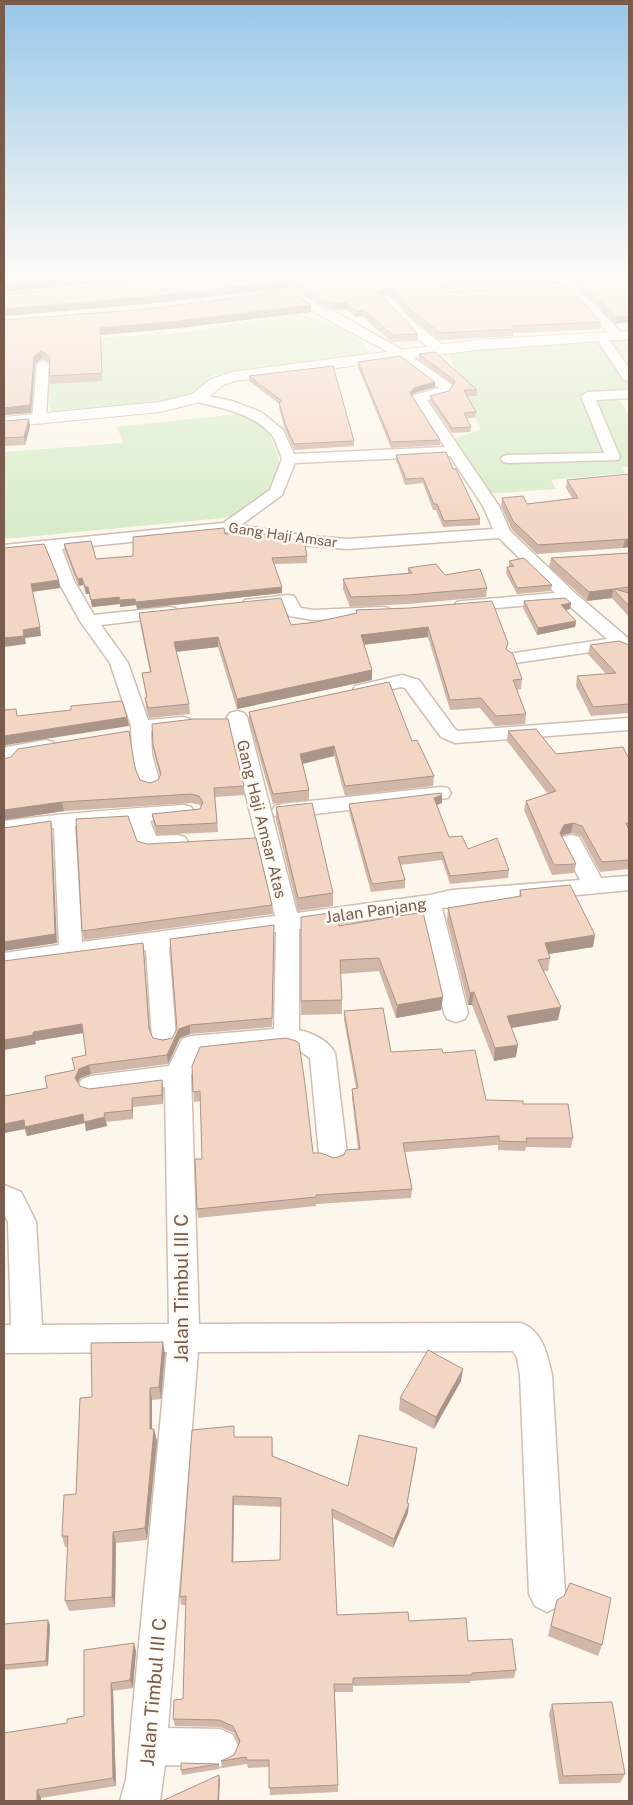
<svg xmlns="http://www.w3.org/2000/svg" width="633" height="1805" font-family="'Public Sans',sans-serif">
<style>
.green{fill:#d8ecc9}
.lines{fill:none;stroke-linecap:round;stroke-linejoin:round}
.minor-casing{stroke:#d1beb0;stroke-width:3}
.tertiary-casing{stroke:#d1beb0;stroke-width:2}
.minor{fill:#fff;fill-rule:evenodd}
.tertiary{fill:#fff;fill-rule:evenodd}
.wall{fill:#d1b7a8;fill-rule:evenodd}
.shaded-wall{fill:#aa9588}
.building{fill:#f3d5c3;stroke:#aa9588;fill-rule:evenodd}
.labels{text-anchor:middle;stroke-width:5;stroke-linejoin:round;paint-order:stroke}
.far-street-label{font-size:14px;fill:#7a5c4d;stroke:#fffaf3}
.street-label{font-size:16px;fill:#7a5c4d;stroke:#fffaf3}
.near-street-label{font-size:19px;fill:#7a5c4d;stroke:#fffaf3}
</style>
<rect width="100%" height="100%" fill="#fdf6ec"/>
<!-- green -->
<path class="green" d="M294,314L307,316L355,333L370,354L214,375L187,401L50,411L47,349L53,341L186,332Z
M624,340L629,345V393L615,394L629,414V467H621L625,473L551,480L556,489L487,494L451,439L481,430L447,350Z
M247,413L268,432L276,449L281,470L270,492L246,512L223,518L4,539V452L123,443L117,427Z"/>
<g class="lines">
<defs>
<path id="minor" d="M65,278H77L75,291L79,317L73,321L67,317L63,291Z
M185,278H197L215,303L213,305H205Z
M555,278H567L623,334L625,337L623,340H615Z
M614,278H626L629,281V290L625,289Z
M293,289L321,308L337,313L404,351L451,384L453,387L448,395L427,400L499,506L510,531L575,593L629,639V653L623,652L618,648L515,663L509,662L506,658L509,654L515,653L607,639L565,602L463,611L457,610L454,606L457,602L463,601L555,593L499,538L347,549L300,545L227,532L62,549L74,581L94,615L169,607L175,608L178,612L175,616L169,617L101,625L128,663L148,720L183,717L190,719L193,723L190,727L151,731L152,754L160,784L157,788L150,790L143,788L140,784L132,754L131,726L110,663L80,621L58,581L47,550L4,555V545L223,523L270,490L282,459C279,451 276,440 271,434C251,412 221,408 193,401L191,398L193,395L198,394L232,401L261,412L283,430L294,454L445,447L412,398L414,395L439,388C424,377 410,366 395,356C360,335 323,320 291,296L231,303L225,300L231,297ZM450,456L483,506L493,529L347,539L300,535L241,525L282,495L295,463Z
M386,296L390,297L409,318L444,346L446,349L444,352C429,356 390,312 380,299Z
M602,334L606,335L629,368V381L624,380L596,338Z
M43,360L49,364L46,419L39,423L32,419L37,364Z
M629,390V398L596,400L620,457L618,460L508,463L503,462L501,459L503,456L508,455L604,453L581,396L588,392Z
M288,595L294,596L301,608L313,610L382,607L388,608L391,612L388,616L382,617L313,620L289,616L283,606L251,609L245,608L242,604L245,600Z
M402,675L419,680L455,729L458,731L629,718V730L455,743L441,737L405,688L401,687L362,696L355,694L353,690L355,686Z
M237,711L244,713L247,717L297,913L430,895L452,890L580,880L560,842L563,837L571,835L579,837L601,878L629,876V890L442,908L468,1013L465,1019L456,1022L447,1019L444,1013L421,912L299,929V1030C312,1033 328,1040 335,1053L347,1154L343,1162L333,1165L323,1162L319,1154L310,1058L297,1049L286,1046L200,1055L191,1075L199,1324L521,1323C543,1331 547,1354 552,1375L565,1594L559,1606L547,1612L535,1606L529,1594L520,1375L517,1358L513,1351L198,1352L168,1728L220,1729L233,1735L239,1748L233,1761L220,1767L165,1765L160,1801H120L126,1780L167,1352L4,1353V1325H11L8,1222L4,1214V1185L21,1192L36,1222L42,1325L169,1324L165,1087L91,1096L82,1093L78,1086L82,1079L91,1076L169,1066L182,1039L191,1036L274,1029L276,932L169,947L176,1038L173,1045L164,1047L155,1045L152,1038L146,950L4,969V953L59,945L54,828L4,835V821C64,813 124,809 184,805L191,807L194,812L191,817L150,821L156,836L177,835L185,837L188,842L185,847C171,851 154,853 140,849L130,822L75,826L82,942L275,916L227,717L230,713Z
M46,740L53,742L56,746L53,750L19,756L11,765L4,767V749L6,747Z
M441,787L448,788L451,793L448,798L282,818L275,816L272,811L275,806L282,804Z"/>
<path id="tertiary" d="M629,331V339L476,350L235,381L223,385L204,401L160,412L4,427V417L160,402L192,394L211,379L232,372L476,340Z"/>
</defs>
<!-- minor casing -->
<use href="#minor" class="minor-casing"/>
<!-- tertiary casing -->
<use href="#tertiary" class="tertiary-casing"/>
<!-- minor -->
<use href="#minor" class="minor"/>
<!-- tertiary -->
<use href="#tertiary" class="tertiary"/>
</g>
<!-- wall -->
<path class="wall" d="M192,278H559V284L447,289L445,291L448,292L601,322L600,329L513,333V336L440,340L410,317L391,296L385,294L381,296L418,334V341L392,342L362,316L355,317L346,309L335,310L322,306L293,287L147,304L4,316V294Z
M569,278H620L625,284L629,285V322L615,324Z
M311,305V312L179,328L101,335L102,381L50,384L49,376L50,363L42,358L35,364L31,413L4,415V320Z
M419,354L477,390V396H467L476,412L475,418H466L471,427L470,432L452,433L430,401V396L449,391L453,385L419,359Z
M358,362L435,387L414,393L412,395L440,440V445L391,448L358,367Z
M249,376L354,441V446L294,450L285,430L279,407V404L249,381Z
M29,419L30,426L25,445L4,446V421Z
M396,455L453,469L480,519V525L443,527L436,510H433L423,483L405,485L396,460Z
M629,474V547L623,548L537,554L512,530L501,506L502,498L527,504L572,498L566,488L567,480Z
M225,534L307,556V563L274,564L282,593L137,609L136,605L120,607V604L92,607L89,594H86L83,585L79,586L76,580L65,551L64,544L96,559L133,556Z
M629,553V617L612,598L587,601L549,567L551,558Z
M509,561L552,585L551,591L517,594L506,573L507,567H509Z
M408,568L445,575L487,588L486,597L408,604L350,607L343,589V579L408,573Z
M524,601L571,603L570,609L566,610L576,621L575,627L537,635L523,608Z
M409,608L508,651L522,679L521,689L517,690L526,714L525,724L495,726L480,708L450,710L428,637L364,645L372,670V680L237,709L218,647L176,652L189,704L190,714L149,718L146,708L145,698L146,697L142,673L150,672L140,623L139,613L291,625L316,622L356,613V610Z
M590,645H629V713L591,716L576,686L577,676L606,674L588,654Z
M249,712L412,741L434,776L433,786L345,796L334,756L303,764L309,790V800L273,804L249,721Z
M508,731L556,754L629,759V869L600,872L581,836L571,833L563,835L562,837L576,864L574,873L552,875L524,810L526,801L548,794L507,741Z
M153,745L244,786V795L215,797L218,832L157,835L153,823L152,814L200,809L201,807L200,805L192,803L64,811L4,820V759L135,768L140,780L150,783L158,780L160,776L154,754Z
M442,795V803L437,805L449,837L468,849L509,870L508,878L450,884L442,860L401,865L405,880V888L371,892L349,812V804Z
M276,807L333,893V906L298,911L276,820Z
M137,841L272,905L273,914L84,940L82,931Z
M520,890L593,947L548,954L550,958L548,971H543L558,1020L511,1028L516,1057L494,1061L472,1005H468L447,921L448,908L519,897Z
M423,912L441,1010L396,1018L379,971L340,974L342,1000V1014L301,1015V917L339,926Z
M274,925L272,1027L190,1034L180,1038L168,1064L91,1074L80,1078L78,1083L80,1086L89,1089H163V1104L133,1107V1119L106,1122L107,1126L86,1131L85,1123L27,1136L25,1129L4,1133V1091V1096L47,1088L75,1070L86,1055L83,1033L35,1041L36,1044L4,1050L143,943L150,1030L153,1038L163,1040L172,1038Z
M344,1011L391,1052L443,1053L486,1100L523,1104L573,1138L571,1148L526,1147L525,1151L498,1150V1145L405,1152L412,1189L411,1198L316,1204V1206L198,1218L197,1209L202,1159L201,1101L194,1102L192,1066L313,1153L334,1158L358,1149L352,1098V1089L356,1088L344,1020Z
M165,1354L161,1399L152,1400V1429L157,1441L147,1540L116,1543L115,1607L69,1611L65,1601L68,1547H65L62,1536L76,1494L92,1397Z
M461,1381L434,1429L399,1410L400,1398Z
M235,1437H272L273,1456L348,1486L416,1458L407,1503L408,1513L393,1548L333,1518L337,1615L409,1621L468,1641L516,1670L514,1678L470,1681V1683L353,1686V1692H335L338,1792L270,1795L269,1767L248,1768L247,1764L222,1768L221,1761L234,1755L239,1744L234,1733L220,1727L175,1726L173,1719L183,1699L186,1605H181L180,1597ZM234,1505L281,1507L280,1560L233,1562Z
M557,1600L602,1645L598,1656L548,1636L554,1611Z
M4,1624L50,1625L48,1666L4,1670Z
M84,1650L136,1651L133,1688L113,1691L116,1786L41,1798L4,1801L67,1723L84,1716Z
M552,1704L625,1774L620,1783L559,1784L549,1714Z
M219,1764V1769L182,1775L181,1770Z"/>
<!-- shaded-wall -->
<path class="shaded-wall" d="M78,278H155L4,292V284Z
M293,280V287L147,304L4,316V309Z
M447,282V289L439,295L440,288Z
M385,288V294L379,297V300V291Z
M346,302V309L335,310V303Z
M311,305V312L179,328L101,335L102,381L100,328Z
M363,310L362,316L355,317L356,311Z
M629,316V322L615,324L616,317Z
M41,351L42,358L35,364L31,413L4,415V408L34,357Z
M435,382V387L414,393L410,398V393L414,388Z
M29,419L30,426L25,445L24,437Z
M629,539V547L623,548L625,540Z
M82,578L83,585L79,586L78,579Z
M59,580L60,588L32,592L31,584Z
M85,587H88L89,594H86Z
M282,587V593L137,609L136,602Z
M613,589L612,598L587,601L589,592Z
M119,597L120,604L92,607L91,600Z
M135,599L136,605L120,607V600Z
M571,603L570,609L560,611L561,605Z
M576,621L575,627L537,635L538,628Z
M40,627L41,636L25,638L26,644L4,647V638L23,630Z
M428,627V637L361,645V635Z
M218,637V647L174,652V642Z
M372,670V680L237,709V699Z
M127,717L129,726L6,745L4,747V736Z
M334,746V756L301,764L300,754Z
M442,795V803L434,806V798Z
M62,802L64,811L4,820V810Z
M51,821L52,830L57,943L4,951V942Z
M573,823L571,833L563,835L558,843L560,833L564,825Z
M274,925V934L272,1027V1018Z
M595,935L593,947L543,955L545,943Z
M143,943L144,952L150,1038L149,1029Z
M474,992L472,1005H468L470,993Z
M443,997L441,1010L396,1018L397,1005Z
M561,1007L558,1020L505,1029L507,1016Z
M82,1024L83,1033L35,1041L36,1044L4,1050V1040L33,1032Z
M190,1025V1034L180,1038L168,1064L167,1055L179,1029Z
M518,1045L516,1057L494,1061L495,1048Z
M89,1065L91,1074L80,1078L76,1087L75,1078L79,1069Z
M162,1080L163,1089V1104L162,1095Z
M132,1098L133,1107V1119L132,1110Z
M83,1114L105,1117L107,1126L86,1131L85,1123L27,1136L25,1129L4,1133V1124L24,1120Z
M163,1342L165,1354L161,1399L159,1387Z
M463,1369L461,1381L434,1429L436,1417Z
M150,1388L152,1400V1441L150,1429Z
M154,1429L157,1441L147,1540L145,1528Z
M417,1448L406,1511L409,1504L408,1513L393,1548L394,1539L407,1503Z
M233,1496L234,1505L233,1571L232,1562Z
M113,1532L116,1543L115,1607L112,1597Z
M48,1620L50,1625L48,1666L46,1661Z
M134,1643L136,1651L133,1688L130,1680Z
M111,1683L113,1691L116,1786L113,1778Z
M219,1775L220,1780L219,1801H218Z
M37,1790L41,1798V1801H37Z"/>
<!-- building -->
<path class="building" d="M4,278H78L4,284Z
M192,278H552L447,282L440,288L448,292L569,287L601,322L512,326L514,329L440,333L411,310L392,289L385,288L379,291V293L418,334L393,335L363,310L356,311L346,302L335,303L322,300L293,280L146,297L4,309V294Z
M576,278H620L625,284L629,285V316L616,317Z
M290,291L311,305L179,321L100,328L102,373L49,376L50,357L41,351L34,357L30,405L4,408V320L147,309Z
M435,352L477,390H464L476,412L464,413L471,427L452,428L430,396L449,391L455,381L419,354Z
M400,356L435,382L414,388L410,393L440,440L391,442L358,362Z
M333,366L354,441L294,444L285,424L279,402L282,401L249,376Z
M29,419L24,437L4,438V421Z
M446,452L453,469H456L480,519L444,521L437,504H434L423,478L406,479L396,455Z
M629,474V539L538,545L513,521L502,498L523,496L527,504L578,498L567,480Z
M224,528L225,534L258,533L304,541L307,556L272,558L282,587L136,602L135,599L120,600L119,597L91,600L88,587H85L82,578L78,579L75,573L64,544L91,541L96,559L133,556V537Z
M44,544L59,580L31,584L40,627L23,630L24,636L4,638V548Z
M629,553V587L614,589L629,593V606L613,589L589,592L551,558Z
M524,558L552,585L517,588L507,567L514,566L509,561Z
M436,564L445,575L480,569L487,588L408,595L351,597L343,579L412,573L408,568Z
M281,598L291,625L316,622L357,613L356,610L409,608L492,601L508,643L506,649L513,654L522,679L513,680L526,714L496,716L481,698L450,700L428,627L361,635L372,670L237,699L218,637L174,642L189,704L148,708L145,698L147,697L142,673L151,672L139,613Z
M565,598L571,603L561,605L576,621L538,628L524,601Z
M619,641L629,645V704L593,707L577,676L616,673L590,645Z
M389,682L412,741L417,740L434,776L345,786L334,746L300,754L309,790L273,794L249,712Z
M122,701L127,717L4,736V710L16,709L17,716L71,710V706Z
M194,719H228L244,786L214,788L217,823L156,826L152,814L200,809L203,802L199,796L191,794L62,802L4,810V759L11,757L18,749L129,731L135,768L140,780L150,783L158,780L161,774L153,745L152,724Z
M536,729L556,754L623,747L629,759V823H626L629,830V860L602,862L582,826L573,823L564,825L560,833L576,864L554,865L526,801L556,791L508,731Z
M441,793L442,795L434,798L449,837L462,836L468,849L497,838L509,870L450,876L442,852L398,857L405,880L372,884L349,804Z
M312,803L333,893L298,898L276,807Z
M128,816L137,841L147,844L256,838L272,905L82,931L76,819Z
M51,821L55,934L4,942V828Z
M570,885L595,935L545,943L550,958L538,960L561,1007L507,1016L518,1045L495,1048L474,992L470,993L448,908L521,896L520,890Z
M337,912L339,926L423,912L443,997L397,1005L379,958L340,960L342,1000L301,1001V917Z
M274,925L272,1018L190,1025L179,1029L167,1055L89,1065L79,1069L75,1078L80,1086L89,1089L162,1080V1095L132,1098V1110L104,1113L105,1117L84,1122L83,1114L25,1127L24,1120L4,1124V1096L47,1088L45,1076L75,1070L72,1058L86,1055L82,1024L33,1032V1035L4,1040V961L143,943L149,1029L153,1038L163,1040L172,1038L177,1029L170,939Z
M383,1008L391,1052L442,1049L443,1053L475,1050L486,1100L523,1101V1104H568L573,1138H526L527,1142L499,1141V1136L403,1143L412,1189L316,1195V1197L197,1209L195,1159H202L200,1091L193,1092L192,1066L200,1047L286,1038L296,1041L299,1043L305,1084L313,1153H321L334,1158L344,1155L346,1150L360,1149L352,1089L358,1088L344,1011Z
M163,1342L159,1387L150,1388V1429H154L145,1528L113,1532L112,1597L65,1601L68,1536H62L64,1495L76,1494L80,1398L92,1397L91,1343Z
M428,1350L463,1369L436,1417L400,1398Z
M234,1426V1437H272V1456L348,1486L359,1435L417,1448L407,1503L409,1504L394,1539L332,1509L337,1615L408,1612L409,1621L466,1618L468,1641L512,1639L516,1670L472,1673V1675L353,1678V1684H334L338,1785L269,1788V1760H247L246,1757L221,1761L234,1755L240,1741L233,1726L219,1720L173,1719L174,1700L183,1699L186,1596L180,1597L192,1430ZM233,1496L281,1498L280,1560L232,1562Z
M570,1583L611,1598L602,1645L551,1626L557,1600L564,1596Z
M48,1620L46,1661L4,1665V1624Z
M134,1643L130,1680L111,1683L113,1778L37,1790V1801H4V1733L67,1723V1719L84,1716V1650Z
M612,1702L625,1774L563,1776L552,1704Z
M181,1763L219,1764L181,1770Z
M219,1775L218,1801H162Z"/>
<!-- sky -->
<linearGradient id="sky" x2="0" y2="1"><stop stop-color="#97c7e8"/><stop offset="0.52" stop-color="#fefbf6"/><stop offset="1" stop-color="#fefbf6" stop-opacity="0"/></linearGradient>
<rect width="633" height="531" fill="url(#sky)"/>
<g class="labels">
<!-- far-street labels -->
<g class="far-street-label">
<text transform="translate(283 535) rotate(8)" y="5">Gang Haji Amsar</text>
</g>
<!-- street labels -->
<g class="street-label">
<text transform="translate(262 819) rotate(76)" y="6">Gang Haji Amsar Atas</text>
<text transform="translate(376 910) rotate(-8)" y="6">Jalan Panjang</text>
</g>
<!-- near-street labels -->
<g class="near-street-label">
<text transform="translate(181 1288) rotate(-90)" y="7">Jalan Timbul III C</text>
<text transform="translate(153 1692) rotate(-85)" y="7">Jalan Timbul III C</text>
</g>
</g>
<!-- border -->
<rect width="633" height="1805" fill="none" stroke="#7a5c4d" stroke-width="10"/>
</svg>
